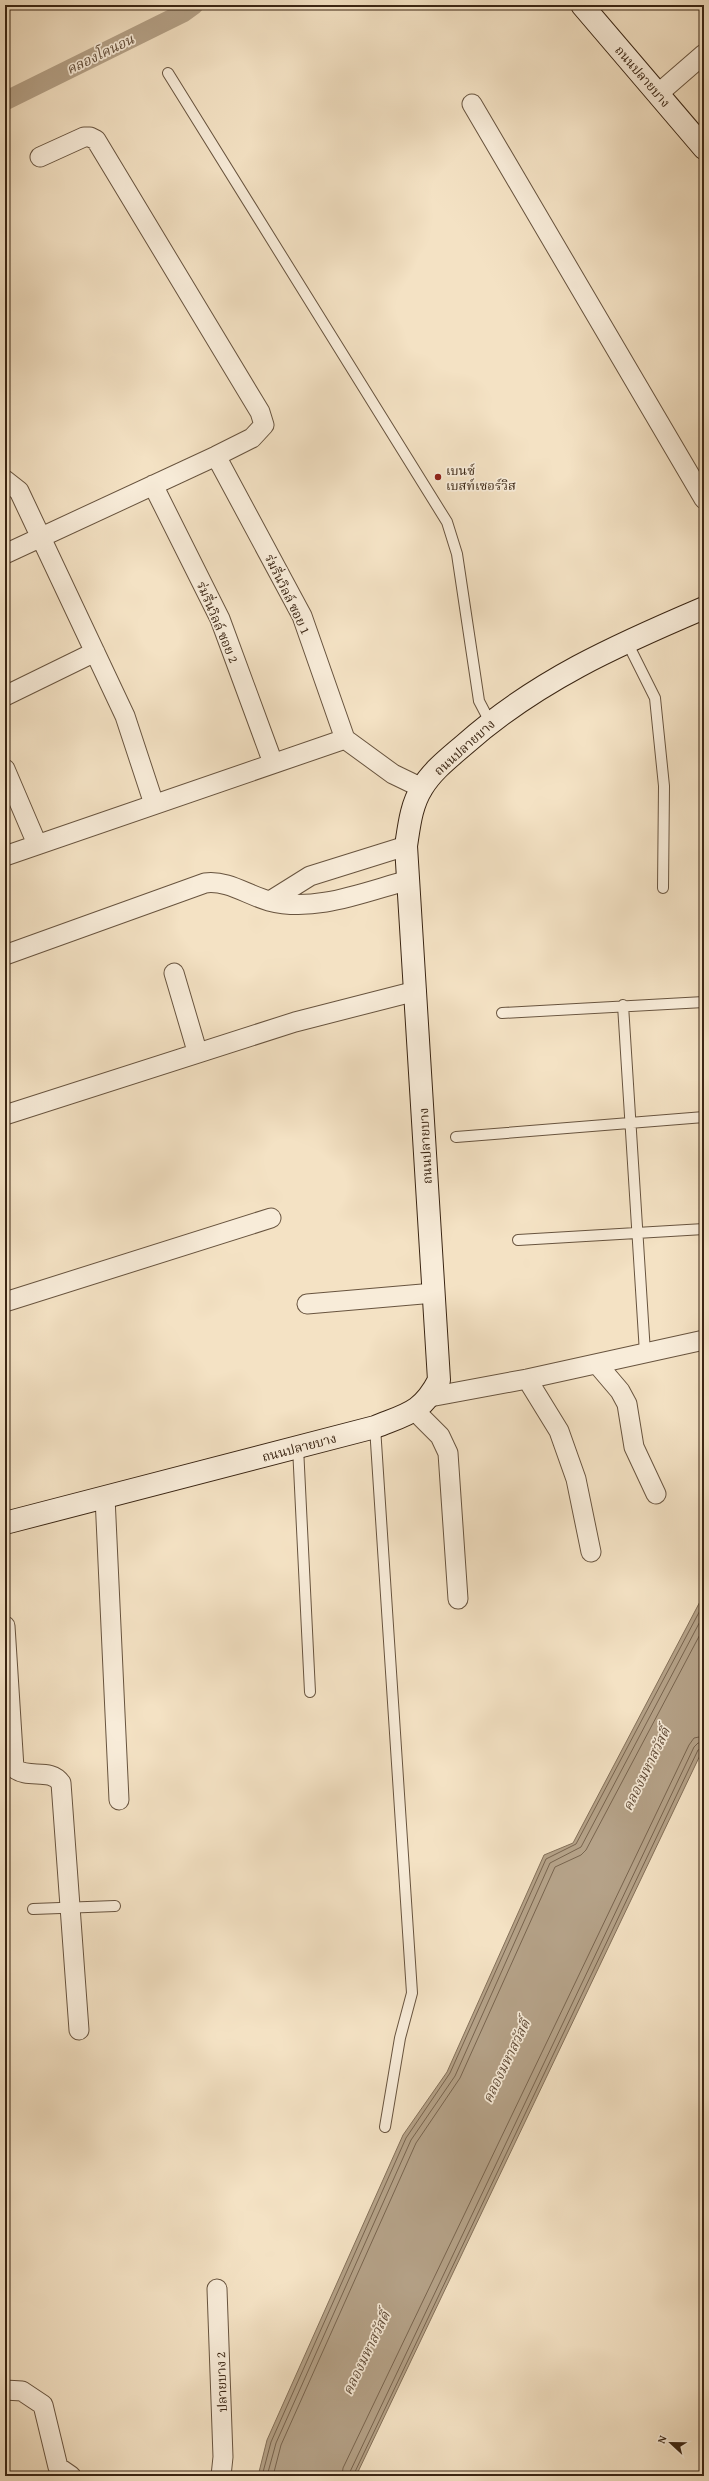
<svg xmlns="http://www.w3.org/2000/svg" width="709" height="2481" font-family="'Gentium Book Plus','Noto Serif Thai',serif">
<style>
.water{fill:#b5a288;stroke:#847059}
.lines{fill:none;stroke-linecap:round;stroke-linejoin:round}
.shore{stroke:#78644e;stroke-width:1}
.canal{stroke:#b5a288;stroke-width:19}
.lane-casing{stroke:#68543f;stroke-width:12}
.street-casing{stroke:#68543f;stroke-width:21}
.secondary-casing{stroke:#3a2513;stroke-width:24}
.lane{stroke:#f8ecd9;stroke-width:10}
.street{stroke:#f8ecd9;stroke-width:19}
.secondary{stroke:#f8ecd9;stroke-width:22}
.poi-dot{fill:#8f2418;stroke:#f8ecd9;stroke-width:1.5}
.labels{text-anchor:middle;stroke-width:3.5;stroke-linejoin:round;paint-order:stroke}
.street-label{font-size:13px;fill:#3a2513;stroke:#f8ecd9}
.poi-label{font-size:13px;fill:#3a2513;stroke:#f8ecd9;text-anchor:start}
.water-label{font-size:14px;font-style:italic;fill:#5f4a36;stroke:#f8ecd9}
</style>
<rect width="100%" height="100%" fill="#f4e2c4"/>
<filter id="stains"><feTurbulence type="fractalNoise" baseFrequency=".005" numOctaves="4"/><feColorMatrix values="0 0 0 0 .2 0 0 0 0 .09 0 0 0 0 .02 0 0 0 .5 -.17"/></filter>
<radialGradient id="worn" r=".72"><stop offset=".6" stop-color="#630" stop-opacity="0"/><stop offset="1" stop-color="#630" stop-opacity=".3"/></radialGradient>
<!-- water -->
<path class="water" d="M704,1594V1747L356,2476H258L267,2440L403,2135L447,2072L544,1855L573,1843Z"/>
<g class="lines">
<!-- shore -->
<path class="shore" d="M262,2476L271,2442L406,2138L450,2073L546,1859L576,1844L704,1603
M267,2476L276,2443L411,2140L455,2076L550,1863L581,1847L704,1614
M273,2476L281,2445L416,2143L460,2078L555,1867L581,1855L586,1850L704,1627
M342,2476L343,2468L689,1745L694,1738L704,1736
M348,2476L694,1747L698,1743L704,1742
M353,2476L698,1750L704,1747"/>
<!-- canal -->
<path class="canal" d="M5,101L183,13L194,5"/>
<defs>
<path id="lane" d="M168,73L447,522L457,554L479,701L490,722
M627,642L655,698L664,786L663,888
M623,1005L645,1353
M502,1013L704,1002
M456,1137L704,1117
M518,1240L704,1229
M375,1427L412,1993L400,2038L385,2127
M298,1447L310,1692
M33,1909L115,1906"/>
<path id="street" d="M659,93L704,54
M472,104L704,499
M216,456L302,616L345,739
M5,480L19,491L125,716L154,804
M153,485L220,619L273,763
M5,554L216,456L252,438L264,425L260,412L96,140L90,137H84L40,157
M5,696L95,652
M345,739L393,774L422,788
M5,769L37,844
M5,856L345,739
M270,901L310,876L406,846
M5,955L205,883C228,880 247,895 269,901C315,913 364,892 409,880
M174,973L197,1051
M5,1115L295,1022L416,991
M5,1302L271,1218
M307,1304L434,1293
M597,1364L620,1391L627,1404L634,1447L656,1494
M527,1379L559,1431L576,1479L591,1552
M430,1397L527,1379L704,1340
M415,1411L440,1436L448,1453L458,1599
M105,1497L119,1800
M5,1626L14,1768C28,1780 50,1767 61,1783L79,2030
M217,2289L223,2457L221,2476
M5,2390L22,2391L43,2405L58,2467L71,2476"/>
<path id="secondary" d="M582,5L704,148
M5,1523L375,1427C407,1414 422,1413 439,1380L406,846C409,827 411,805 422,788C432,771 449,758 464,745C536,681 617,645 704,608"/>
</defs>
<!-- lane casing -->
<use href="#lane" class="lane-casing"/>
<!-- street casing -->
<use href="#street" class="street-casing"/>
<!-- secondary casing -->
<use href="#secondary" class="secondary-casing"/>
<!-- lane -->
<use href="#lane" class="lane"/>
<!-- street -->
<use href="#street" class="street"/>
<!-- secondary -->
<use href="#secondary" class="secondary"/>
</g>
<!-- markers -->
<circle class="poi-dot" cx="438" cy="477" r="4"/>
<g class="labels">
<!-- street labels -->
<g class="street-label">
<text transform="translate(643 76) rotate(49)" y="5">ถนนปลายบาง</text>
<text transform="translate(288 594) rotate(64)" y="5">ร่มรื่นวิลล์ ซอย 1</text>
<text transform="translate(218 622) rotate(67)" y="5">ร่มรื่นวิลล์ ซอย 2</text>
<text transform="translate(464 747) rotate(-42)" y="5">ถนนปลายบาง</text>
<text transform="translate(425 1146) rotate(-93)" y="5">ถนนปลายบาง</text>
<text transform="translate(299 1447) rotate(-15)" y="5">ถนนปลายบาง</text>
<text transform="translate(221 2382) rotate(-92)" y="5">ปลายบาง 2</text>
</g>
<!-- poi labels -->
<g class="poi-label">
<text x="446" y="475">เบนซ์<tspan x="446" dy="15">เบสท์เซอร์วิส</tspan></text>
</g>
<!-- water labels -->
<g class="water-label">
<text transform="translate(100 54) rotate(-26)" y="5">คลองโคนอน</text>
<text transform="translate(646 1769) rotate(-64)" y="5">คลองมหาสวัสดิ์</text>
<text transform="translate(506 2061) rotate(-64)" y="5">คลองมหาสวัสดิ์</text>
<text transform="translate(366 2353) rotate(-64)" y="5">คลองมหาสวัสดิ์</text>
</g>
</g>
<!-- margin -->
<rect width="709" height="2481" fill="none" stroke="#f4e2c4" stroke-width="20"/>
<rect x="6" y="6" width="697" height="2469" fill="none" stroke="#3a2513" stroke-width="2"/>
<rect x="10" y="10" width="689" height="2461" fill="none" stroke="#3a2513"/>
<!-- north arrow -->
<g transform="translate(671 2443) rotate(292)" stroke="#f8ecd9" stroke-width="3" paint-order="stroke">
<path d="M0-3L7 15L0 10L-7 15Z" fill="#3a2513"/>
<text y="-6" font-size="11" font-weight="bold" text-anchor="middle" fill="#3a2513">N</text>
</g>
<rect width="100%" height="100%" filter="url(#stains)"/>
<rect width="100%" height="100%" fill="url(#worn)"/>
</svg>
